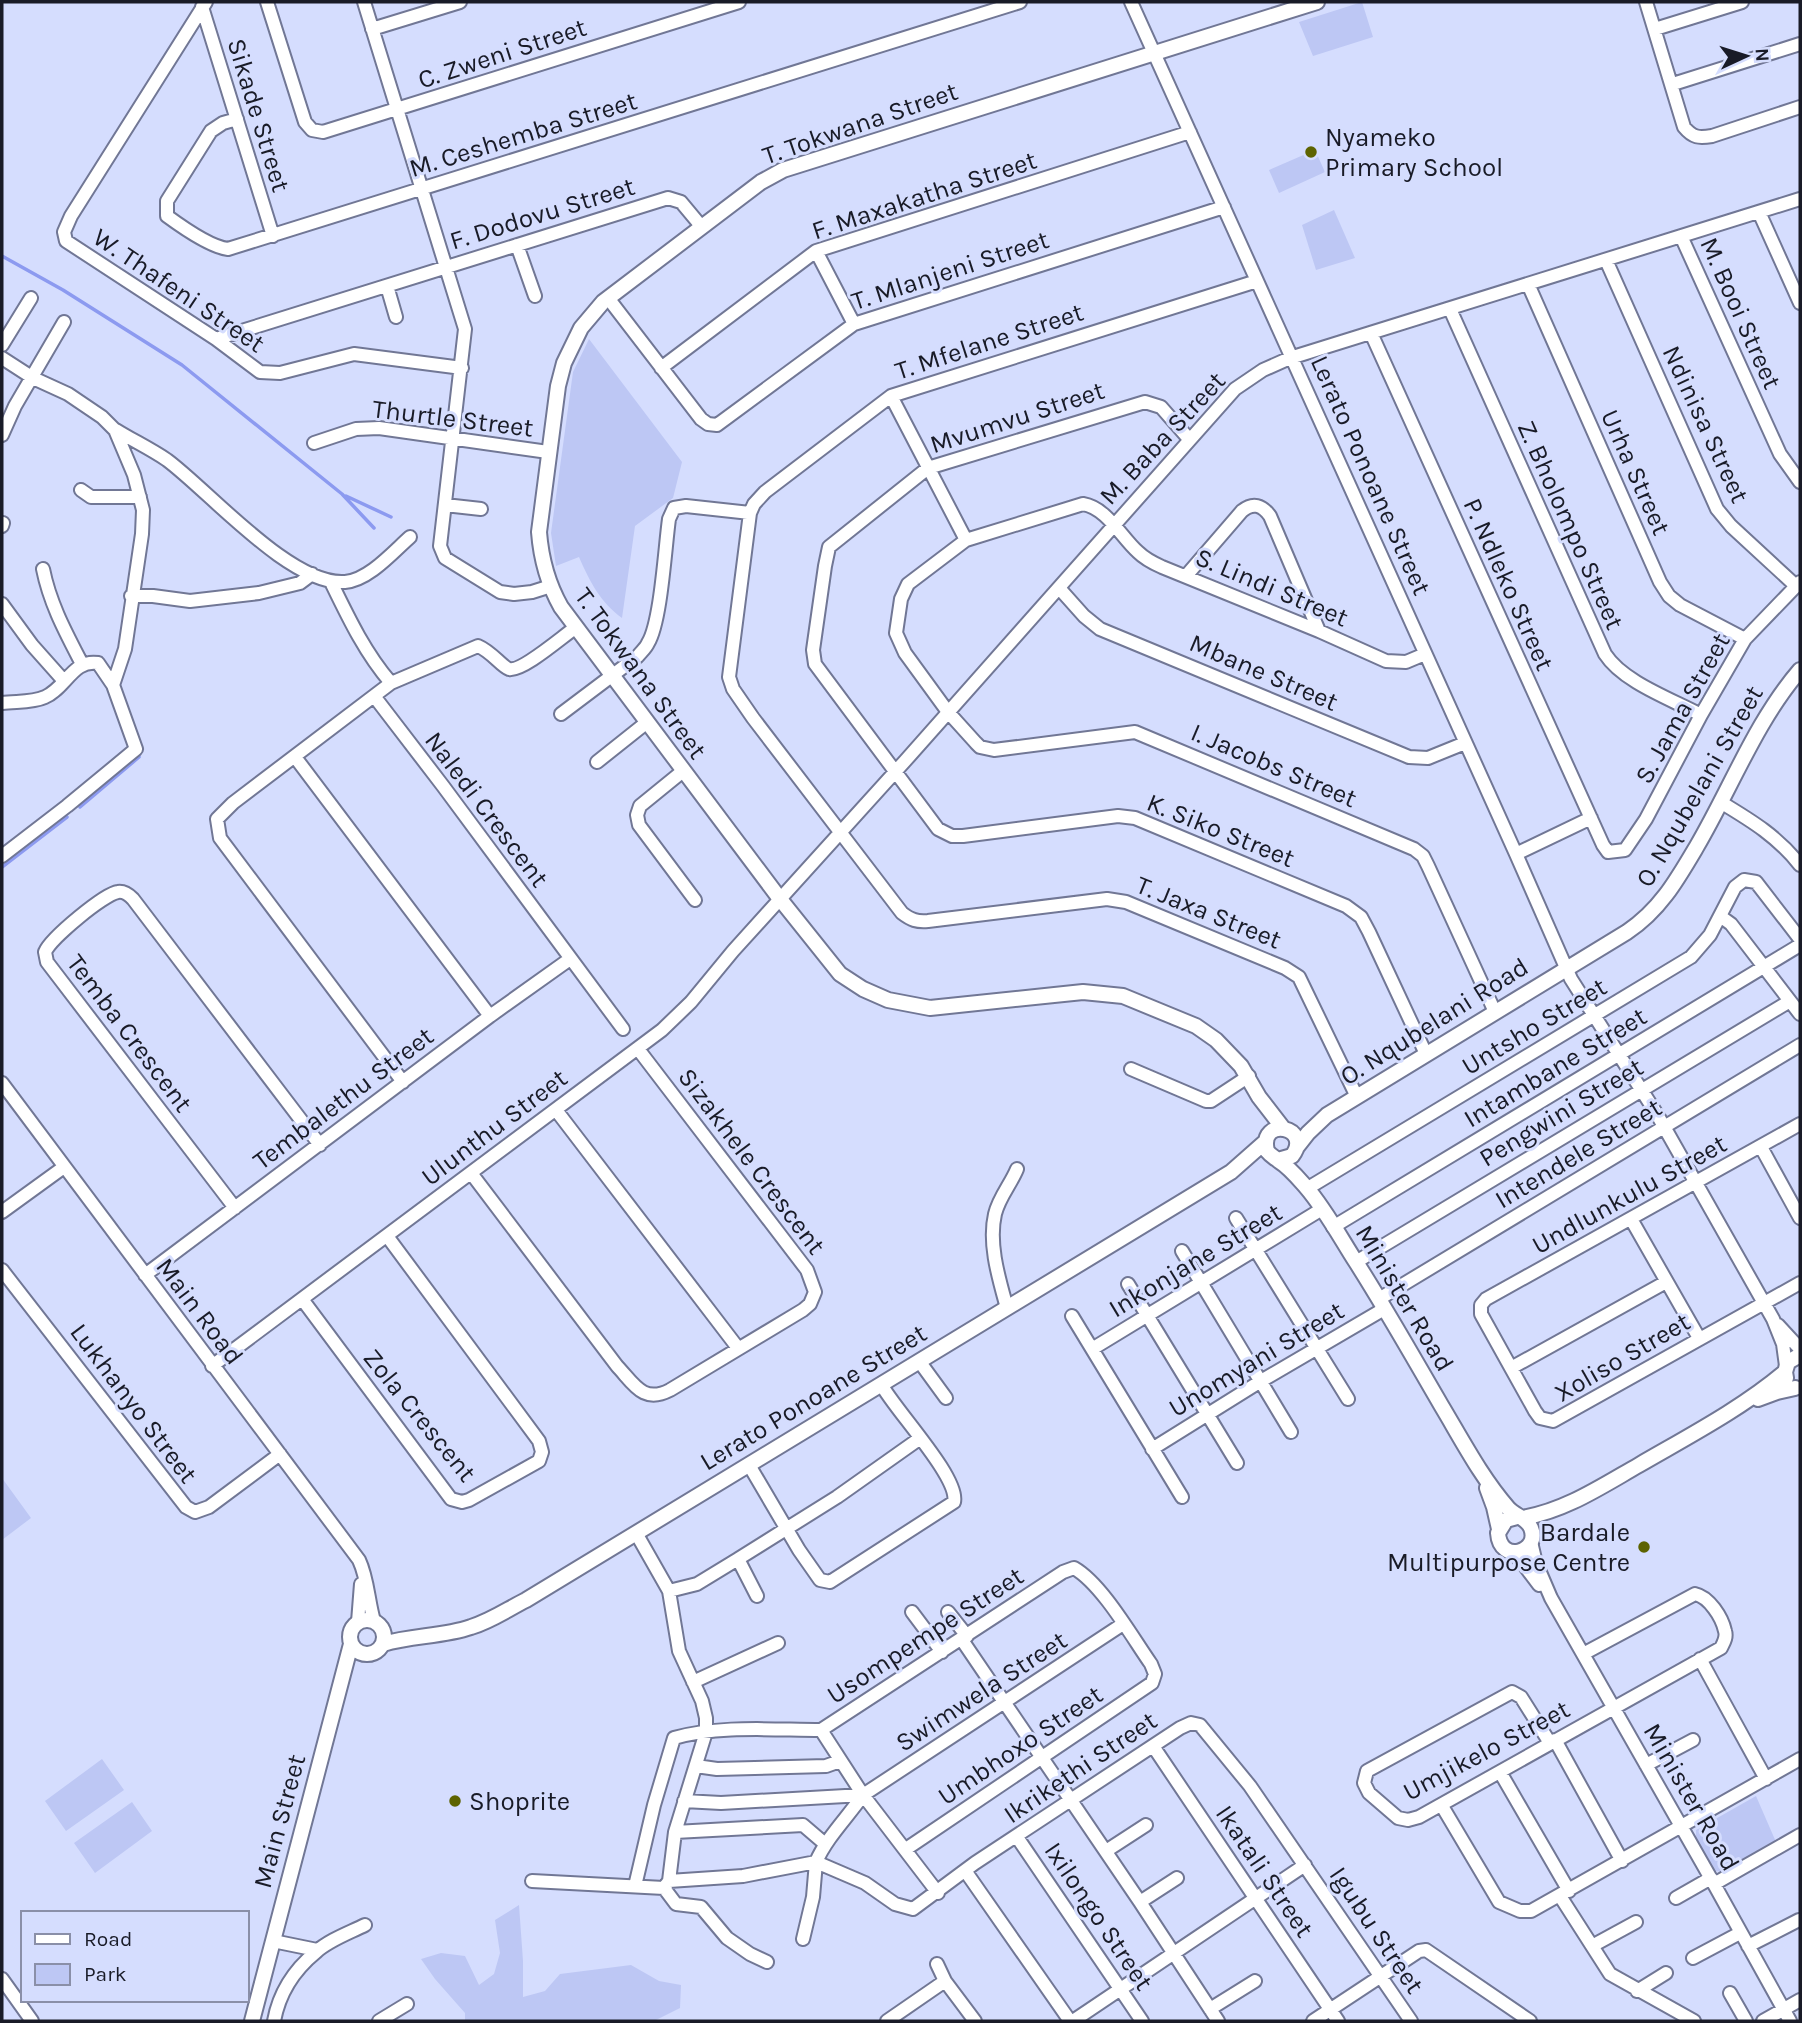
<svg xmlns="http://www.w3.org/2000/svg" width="1802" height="2023" font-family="Karla,sans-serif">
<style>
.green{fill:#bdc7f4}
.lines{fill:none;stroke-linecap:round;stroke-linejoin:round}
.stream{stroke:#8c9af0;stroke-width:3.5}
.minor-casing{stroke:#717795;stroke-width:16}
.tertiary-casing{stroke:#717795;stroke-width:18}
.minor{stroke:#fff;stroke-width:12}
.tertiary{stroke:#fff;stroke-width:14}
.poi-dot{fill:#5d6300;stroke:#d5ddfe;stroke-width:2.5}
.labels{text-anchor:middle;stroke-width:6;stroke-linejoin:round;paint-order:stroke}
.street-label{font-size:26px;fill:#191b27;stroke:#d5ddfe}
.poi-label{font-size:26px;fill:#191b27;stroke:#d5ddfe;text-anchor:start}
</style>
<rect width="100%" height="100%" fill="#d5ddfe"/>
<!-- green -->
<path class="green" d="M1362,2L1373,37L1313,56L1299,22Z
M1315,150L1325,172L1279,193L1269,170Z
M1334,210L1355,258L1316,270L1302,225Z
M589,339L682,462L673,498L635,526L622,618C600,602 590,582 579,557L556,566L551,533L573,372Z
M2,1478L31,1518L2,1540Z
M102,1759L124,1790L66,1831L45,1801Z
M1756,1796L1776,1842L1723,1872L1715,1871L1696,1839V1830Z
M132,1802L152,1831L95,1873L74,1843Z
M519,1905L523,1961V1997L545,1991L560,1974L631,1965L659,1981L681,1985L680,2008L654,2021H465V2013L435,1979L421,1959L441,1953L465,1956L479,1985L494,1974L500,1953L495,1920Z"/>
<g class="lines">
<!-- stream -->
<path class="stream" d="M2,256L63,290L182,365L342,494L374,528
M346,496L391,517
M80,807L139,757
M2,867L67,817"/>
<defs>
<path id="minor" d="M206,2L71,216L64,232L66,241L216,339L260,372L280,373L354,354L462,368
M267,2L305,122L312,130L323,132L739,2
M364,2L465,329L440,546L445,558L500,592L514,594L532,592L551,586
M1131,2L1516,854L1571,979L1658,1116L1773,1319L1783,1344L1786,1366
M1646,2L1684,127C1693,138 1699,138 1712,136L1800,107
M202,7L273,236
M372,29L460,2
M1655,29L1742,2
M1673,84L1800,44
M237,119L223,123L211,131L167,201V216C182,227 211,247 228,249L1020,2
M1759,212L1800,303
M1681,236L1780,454L1800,482
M517,245L535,296
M816,251L854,324
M1606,260L1717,509L1731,526L1796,586
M1257,281L891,396L765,492L754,504L750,513L729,677L733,689L753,718L902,913C911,920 917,922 928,921L1107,899L1126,902L1285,968L1299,977L1357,1097
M1528,284L1660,582L1669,596L1680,605L1745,639
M387,286L396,317
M608,298L701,419L708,424L717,425L854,324L1224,207
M1450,309L1605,654C1623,682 1671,699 1701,715
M1371,333L1603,845L1608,852L1625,850L1646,819L1701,715L1745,639L1800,582
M216,339L668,198L681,202L701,226
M2,345L31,298
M2,358L33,378L68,394L102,417L115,430L134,475L143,510L142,534L125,649L113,685L136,749L67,806L2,856
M661,368L816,251L1190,132
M891,396L966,540
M116,430C132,440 151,449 167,460C209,491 291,586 345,582C369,580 393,552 410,537
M2,435L15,406L64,322
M1189,439L1161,407L1145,402L928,468L829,547L825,566L813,650L815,664L938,829L952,836H963L1118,816L1135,818L1346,906L1361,917L1369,932L1426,1054
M314,443L356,429L379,428L548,452
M81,490L91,497H140
M445,505L481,509
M2,526L3,523
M43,569C50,604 66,633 82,664
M1186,576L1242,511C1253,502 1262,505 1270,516L1319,631
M331,582C348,617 365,653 391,683L233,803L217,819L220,838L403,1082
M1059,588L1084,616L1100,629L1409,757L1428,758L1465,743
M131,596H153L190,601L259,593L300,583L312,574
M2,604L32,645L64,681
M1425,654L1406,662L1386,661L1319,631L1162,567C1153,563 1145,559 1138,552C1121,537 1107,508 1083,504L966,540L908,584L901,599L896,633L905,653L948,712L976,743L980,747L994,750L1135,732L1414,849L1423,856L1428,866L1495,1012
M391,683L478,646C492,652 501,666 509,669C522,672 563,636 575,628
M374,696L443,786L623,1029
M2,703C16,701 32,703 45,697C66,688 73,659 98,663L113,685
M561,714L638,656C641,652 646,648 648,643C661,622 665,547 669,519L674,508L686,506L750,513
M295,757L490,1016
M597,762L646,723
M683,771L640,806L637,815L639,825L695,900
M1722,803C1752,821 1778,837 1800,865
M1516,854L1591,818
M1720,916L1731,924L1800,1014
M1131,1069L1206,1101H1211L1249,1076
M2,1083L359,1560C368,1579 368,1601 374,1621
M556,1110L738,1348
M1800,1124L1486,1299L1481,1305V1314L1535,1411L1540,1418L1553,1421L1800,1283
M1761,1147L1800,1218
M471,1173L617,1366C634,1384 643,1404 670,1390L803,1310L810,1304L815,1292L807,1270L638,1049
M1308,1188L1691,957L1710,935L1735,887L1744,880L1756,882L1800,939
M235,1208L47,962L45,952C51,938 104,894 118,892C124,891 129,895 133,899L320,1145
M2,1212L64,1167
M1236,1218L1348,1399
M1631,1219L1699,1338
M1333,1227L1800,945
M1182,1251L1291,1432
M1356,1262L1790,1001
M2,1270L186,1507L195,1512L209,1507L280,1454
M145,1275L490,1016L570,959
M1128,1284L1237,1463
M302,1299L451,1499L462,1502L469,1500L539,1461L542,1452L539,1441L387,1236
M1379,1299L1800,1045
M1007,1308C999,1279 988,1244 995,1214C999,1197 1011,1184 1017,1169
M1072,1316L1182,1497
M1778,1325L1800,1349
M1092,1349L1322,1209
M919,1361L946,1398
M212,1366L662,1030L691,1002L733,951L905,761L1235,389L1263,370L1290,358L1800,199
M1511,1368L1666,1282
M1152,1449L1261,1381L1384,1309
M749,1465L799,1550L820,1580L830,1582L954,1502C960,1478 894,1409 881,1384
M1531,1542L1536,1563L1551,1598L1714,1884L1790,2021
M1512,1552L1521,1561L1539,1585
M738,1559L837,1497L919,1439
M669,1591L697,1584L738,1559L757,1596
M912,1612L942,1652
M948,1612L967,1636
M358,1622L361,1584
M1123,1624L863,1795C847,1818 827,1837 816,1862L865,1883L895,1904L913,1909L975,1863L1180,1728L1191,1723L1200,1725L1250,1786L1411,2021
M962,1640L1140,1902L1218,2021
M1700,1659L1766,1779
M693,1682L778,1643
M821,1730L1063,1572L1074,1568C1102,1584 1132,1637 1151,1664L1155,1674L1152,1683L906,1849
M821,1730L863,1795L938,1893
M1555,1740L1622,1861
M1550,1743L1521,1697L1512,1692L1367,1771L1364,1783L1369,1793L1398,1818L1408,1820L1419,1817L1721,1648C1724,1642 1727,1637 1725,1631C1722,1617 1709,1597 1695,1594L1583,1654
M1153,1746L1338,2021
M1646,1765L1693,1740
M696,1766L717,1769L826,1766L840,1761
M1500,1772L1569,1891
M684,1801L721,1803L863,1795
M1442,1806L1499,1902L1520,1911H1531L1800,1759
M675,1832L803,1825L824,1843
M1017,1837L1142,2021
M1106,1851L1146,1825
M966,1872L1070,2021
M532,1881L664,1888L669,1881L675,1832L706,1732V1718L702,1701L679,1651L669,1591L636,1533
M669,1881L743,1876L816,1862L813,1897L803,1939
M1714,1884L1800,1835
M635,1886L654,1805L674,1738C720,1725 774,1730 821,1730
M664,1888L676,1904L701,1907L727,1938L750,1954L767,1962
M1560,1896L1610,1974L1694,2021
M1676,1898L1711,1878
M1140,1902L1177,1878
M273,1941L317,1950
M1592,1946L1636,1922
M1748,1946L1799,1920
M1693,1958L1740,1933
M937,1964L945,1981L975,2021
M2,1979L32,2021
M1637,1991L1666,1973
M1730,1993L1746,2021
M1210,2009L1255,1981
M274,2021C279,1994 294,1970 316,1952C329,1940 349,1933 365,1925
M379,2021L407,2004
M887,2021L945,1981
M1073,2021L1305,1865
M1313,2021L1419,1951L1426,1950L1530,2021
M1763,2021L1800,2000"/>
<path id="tertiary" d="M1283,1128L1259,1097L1241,1066L1216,1040L1196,1026L1123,996L1083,992L930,1008L888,1000L863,989L840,974L780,899L561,607C548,584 541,558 539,532L558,386L564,363L581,328L603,302L761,182L783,170L1317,2
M1297,1147L1308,1133L1327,1115L1627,932C1660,910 1677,880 1697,846C1731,788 1756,721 1800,670
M1278,1160L1292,1156C1314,1127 1258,1115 1267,1151C1271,1156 1274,1157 1279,1161C1289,1167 1298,1178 1306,1187C1325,1209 1340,1237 1356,1262C1386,1309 1413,1357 1441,1405C1462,1440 1481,1477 1508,1508C1515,1516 1527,1518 1531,1528C1541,1552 1500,1565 1498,1533L1506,1520L1517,1517
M1786,1378L1785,1372L1788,1362L1800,1355
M1758,1399L1777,1392L1795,1388
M1487,1488L1494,1507L1499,1529
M1522,1518C1565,1511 1602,1486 1639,1465C1689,1436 1741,1409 1785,1372
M350 1637a17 17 0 1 1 34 0a17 17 0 1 1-34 0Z
M383,1644C412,1635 442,1637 471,1627C491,1621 508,1609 526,1600L1231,1172L1265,1142
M252,2021L351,1644"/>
</defs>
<!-- minor casing -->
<use href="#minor" class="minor-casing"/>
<!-- tertiary casing -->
<use href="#tertiary" class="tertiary-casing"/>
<!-- minor -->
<use href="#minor" class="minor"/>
<!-- tertiary -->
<use href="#tertiary" class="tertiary"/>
</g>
<!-- markers -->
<g class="poi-dot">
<circle cx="1311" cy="152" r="7"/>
<circle cx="1644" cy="1547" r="7"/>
<circle cx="455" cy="1801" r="7"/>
</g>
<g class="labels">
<!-- street labels -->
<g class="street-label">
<text transform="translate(502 53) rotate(-18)" y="9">C. Zweni Street</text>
<text transform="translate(259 115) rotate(73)" y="9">Sikade Street</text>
<text transform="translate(860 123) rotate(-19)" y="9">T. Tokwana Street</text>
<text transform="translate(523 134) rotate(-17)" y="9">M. Ceshemba Street</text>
<text transform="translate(924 195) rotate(-18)" y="9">F. Maxakatha Street</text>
<text transform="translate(542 213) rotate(-17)" y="9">F. Dodovu Street</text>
<text transform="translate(950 270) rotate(-18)" y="9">T. Mlanjeni Street</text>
<text transform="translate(179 290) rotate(34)" y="9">W. Thafeni Street</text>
<text transform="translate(1741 313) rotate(66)" y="9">M. Booi Street</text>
<text transform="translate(989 341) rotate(-18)" y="9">T. Mfelane Street</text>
<text transform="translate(1017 417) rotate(-18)" y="9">Mvumvu Street</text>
<text transform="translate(453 418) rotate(7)" y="9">Thurtle Street</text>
<text transform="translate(1706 424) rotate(65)" y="9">Ndinisa Street</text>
<text transform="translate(1162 438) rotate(-47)" y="9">M. Baba Street</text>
<text transform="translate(1636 472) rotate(66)" y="9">Urha Street</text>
<text transform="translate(1371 475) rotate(66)" y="9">Lerato Ponoane Street</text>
<text transform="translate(1571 525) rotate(66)" y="9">Z. Bholompo Street</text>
<text transform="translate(1509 584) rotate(66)" y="9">P. Ndleko Street</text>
<text transform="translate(1272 587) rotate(23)" y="9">S. Lindi Street</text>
<text transform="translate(1264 672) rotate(23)" y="9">Mbane Street</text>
<text transform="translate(641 673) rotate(54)" y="9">T. Tokwana Street</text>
<text transform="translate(1682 708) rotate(-61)" y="9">S. Jama Street</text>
<text transform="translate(1274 765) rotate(23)" y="9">I. Jacobs Street</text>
<text transform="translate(1699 786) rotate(-60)" y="9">O. Nqubelani Street</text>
<text transform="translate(487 809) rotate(53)" y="9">Naledi Crescent</text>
<text transform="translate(1221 830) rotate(22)" y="9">K. Siko Street</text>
<text transform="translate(1209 912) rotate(22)" y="9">T. Jaxa Street</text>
<text transform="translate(1434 1021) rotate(-32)" y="9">O. Nqubelani Road</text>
<text transform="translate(1534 1026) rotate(-31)" y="9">Untsho Street</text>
<text transform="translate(130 1033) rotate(53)" y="9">Temba Crescent</text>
<text transform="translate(1555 1067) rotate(-31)" y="9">Intambane Street</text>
<text transform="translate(343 1098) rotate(-37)" y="9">Tembalethu Street</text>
<text transform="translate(1561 1112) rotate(-31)" y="9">Pengwini Street</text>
<text transform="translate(494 1127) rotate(-37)" y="9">Ulunthu Street</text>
<text transform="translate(1578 1153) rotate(-31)" y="9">Intendele Street</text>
<text transform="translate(752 1161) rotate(53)" y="9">Sizakhele Crescent</text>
<text transform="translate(1629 1194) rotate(-29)" y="9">Undlunkulu Street</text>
<text transform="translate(1195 1260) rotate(-31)" y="9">Inkonjane Street</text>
<text transform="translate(1405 1298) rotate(59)" y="9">Minister Road</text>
<text transform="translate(200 1311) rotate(53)" y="9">Main Road</text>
<text transform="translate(1622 1357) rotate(-30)" y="9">Xoliso Street</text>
<text transform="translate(1256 1359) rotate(-31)" y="9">Unomyani Street</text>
<text transform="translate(813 1397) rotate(-31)" y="9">Lerato Ponoane Street</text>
<text transform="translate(134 1403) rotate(53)" y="9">Lukhanyo Street</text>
<text transform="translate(420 1415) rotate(51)" y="9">Zola Crescent</text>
<text transform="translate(925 1635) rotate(-33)" y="9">Usompempe Street</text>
<text transform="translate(981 1691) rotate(-33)" y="9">Swimwela Street</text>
<text transform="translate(1020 1745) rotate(-34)" y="9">Umbhoxo Street</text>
<text transform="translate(1486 1750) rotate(-28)" y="9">Umjikelo Street</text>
<text transform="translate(1080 1767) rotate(-34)" y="9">Ikrikethi Street</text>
<text transform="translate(1692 1797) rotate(60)" y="9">Minister Road</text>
<text transform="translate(279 1821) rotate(-75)" y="9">Main Street</text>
<text transform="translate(1265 1871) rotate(56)" y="9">Ikatali Street</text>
<text transform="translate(1099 1916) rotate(56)" y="9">Ixilongo Street</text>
<text transform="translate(1377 1930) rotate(56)" y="9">Igubu Street</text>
</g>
<!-- poi labels -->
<g class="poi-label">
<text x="1325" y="146">Nyameko<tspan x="1325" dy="30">Primary School</tspan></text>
<text x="1630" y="1541" text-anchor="end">Bardale<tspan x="1630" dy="30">Multipurpose Centre</tspan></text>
<text x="469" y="1810">Shoprite</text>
</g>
</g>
<!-- border -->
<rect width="1802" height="2023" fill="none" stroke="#191b27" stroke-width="7"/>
<!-- legend -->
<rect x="21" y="1911" width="228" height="91" fill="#d5ddfe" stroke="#8a8fa8" stroke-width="2"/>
<rect x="35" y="1934" width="35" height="10" fill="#ffffff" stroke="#8a8fa8" stroke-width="2"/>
<text x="84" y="1946" font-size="21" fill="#191b27">Road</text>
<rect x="35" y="1964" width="35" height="21" fill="#bdc7f4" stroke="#8a8fa8" stroke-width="2"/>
<text x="84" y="1981" font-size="21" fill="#191b27">Park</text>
<!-- north arrow -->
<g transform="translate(1746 56) rotate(86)" stroke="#d5ddfe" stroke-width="5" paint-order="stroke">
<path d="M0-5L12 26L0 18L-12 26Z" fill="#191b27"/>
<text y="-10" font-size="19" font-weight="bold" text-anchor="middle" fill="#191b27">N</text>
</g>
</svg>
